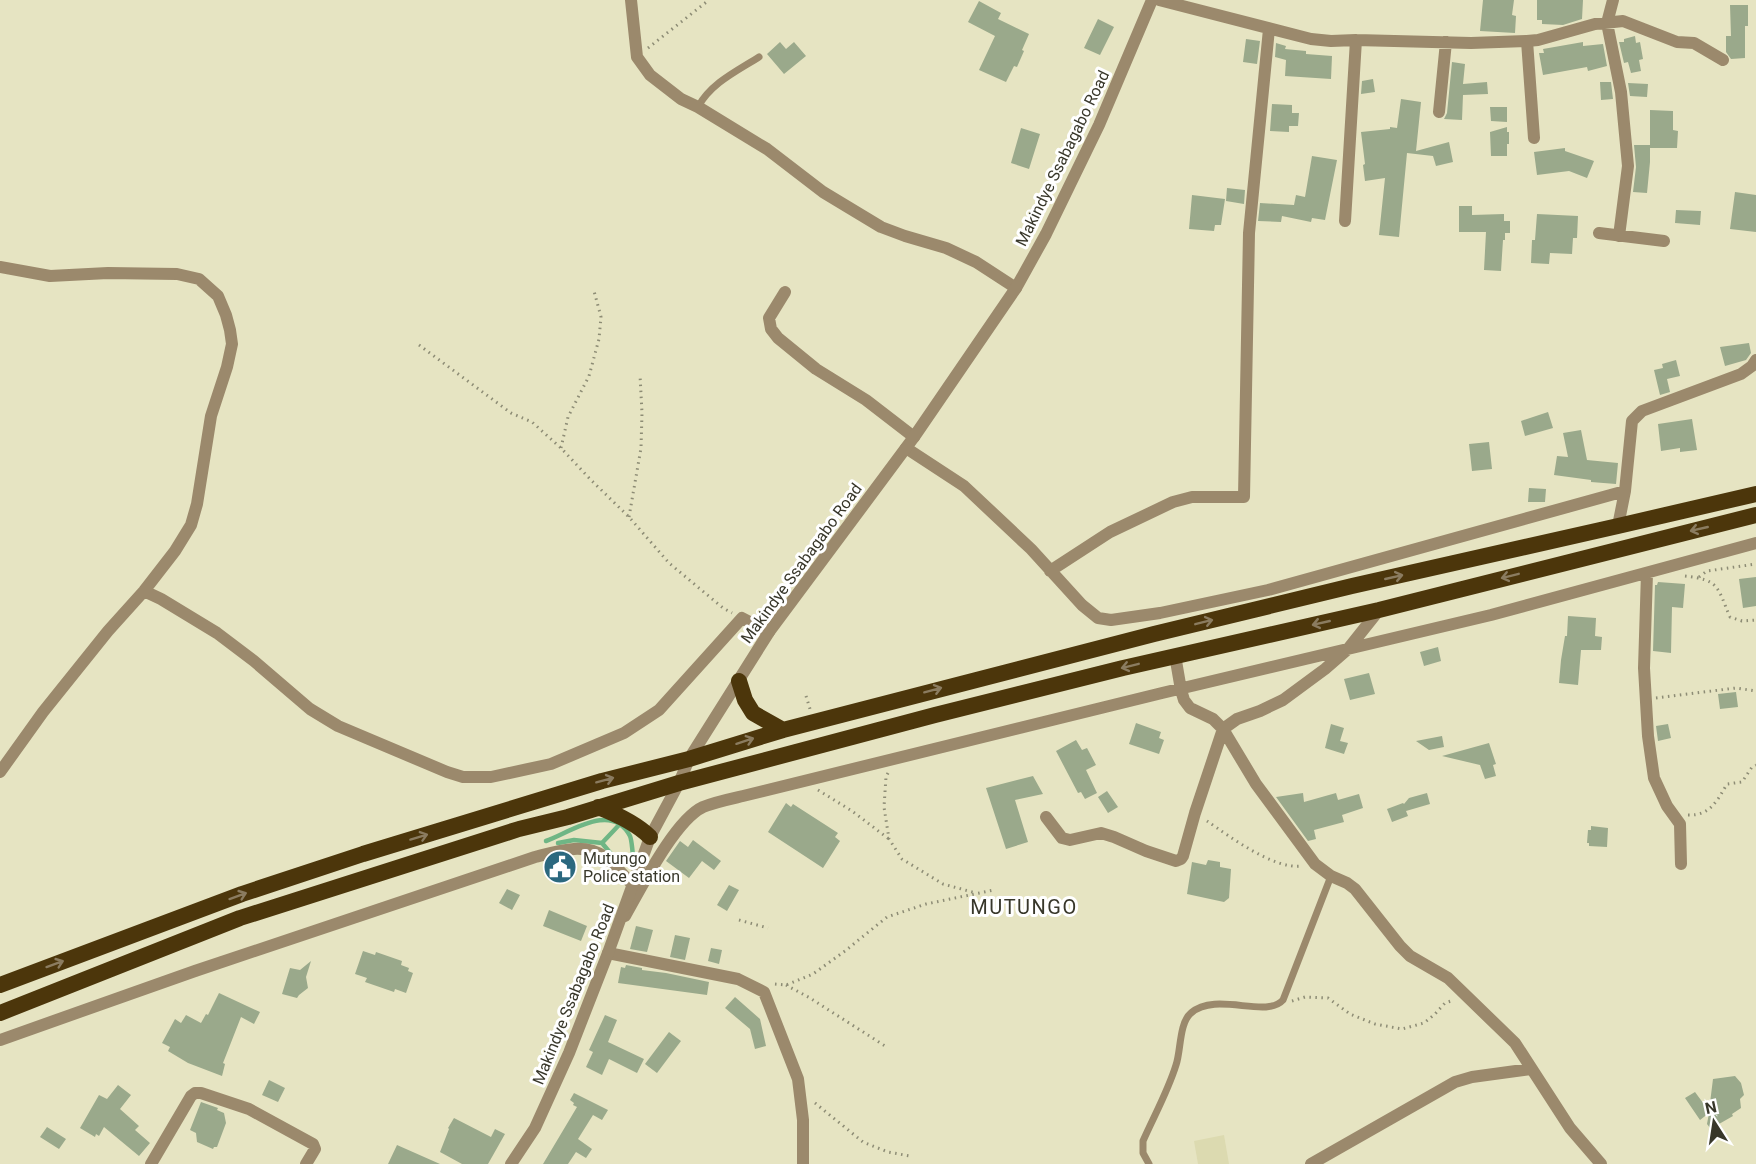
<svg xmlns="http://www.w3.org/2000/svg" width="1756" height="1164" font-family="Roboto,sans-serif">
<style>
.built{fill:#dcdab0}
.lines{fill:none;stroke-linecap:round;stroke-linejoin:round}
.stream{stroke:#6fb685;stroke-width:4.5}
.building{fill:#9aa98b}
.path{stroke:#8d8c75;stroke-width:3;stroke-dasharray:1.5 4.5;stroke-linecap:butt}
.service{stroke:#9b896c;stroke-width:7}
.minor{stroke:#9b896c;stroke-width:12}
.tertiary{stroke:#9b896c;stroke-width:12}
.trunk{stroke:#4c360b;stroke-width:16}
.oneway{stroke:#8b7c60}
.labels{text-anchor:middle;stroke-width:6;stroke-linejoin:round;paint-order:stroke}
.street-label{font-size:16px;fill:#38372a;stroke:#fff}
.poi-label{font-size:16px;fill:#38372a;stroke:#fff;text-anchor:start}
.quarter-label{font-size:20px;letter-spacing:1.5px;fill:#38372a;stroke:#fff}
</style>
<rect width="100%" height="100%" fill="#e6e4c2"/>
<!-- built -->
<path class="built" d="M1224,1135L1229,1164H1198L1194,1141Z"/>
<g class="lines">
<!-- stream -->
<path class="stream" d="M546,841C569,833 612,801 630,836C632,841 632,849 633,855L629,860L623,862L612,855L602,843L574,840L558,843
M602,843L619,825"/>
</g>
<!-- building -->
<path class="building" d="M1483,0H1514L1512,15L1516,16L1515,33L1480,31Z
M1537,0H1583L1582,19L1563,25L1542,24V20H1537Z
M979,1L1001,13L998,19L1029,34L1022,50L1024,51L1017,67L1014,66L1006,82L979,70L995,36L968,22Z
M1730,5H1748V26H1745V58L1731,59L1726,52V36H1731Z
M1098,19L1114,27L1100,55L1084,48Z
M1635,36L1636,43L1640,42L1643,59L1639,60L1641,71L1631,73L1628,62L1624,63L1619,42H1624V39Z
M1246,39L1260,41L1257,64L1243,62Z
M780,42L786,49L794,42L806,56L784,74L767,54Z
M1583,42V46L1603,44L1607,66L1588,71L1587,67L1543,75L1539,53H1544L1543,49Z
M1276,43L1286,46L1285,49L1306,51V54L1332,56L1331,79L1285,76L1286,60L1275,57Z
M1452,62L1465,64L1463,84L1487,82L1488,94L1463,95L1462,120L1444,119L1447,113Z
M1373,79L1375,92L1361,94L1362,81Z
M1600,82H1611L1613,99L1601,100Z
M1628,83L1648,84L1647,97L1630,96Z
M1401,99L1421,102L1416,151L1449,142L1453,162L1436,166L1433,156L1407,153L1399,237L1379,235L1385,178L1365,181L1363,165L1365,164L1361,132L1390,129V127L1397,128Z
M1272,104L1292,105V113H1299L1298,126H1289V132L1270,131Z
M1490,107H1507V122L1491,121Z
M1650,110L1673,111V130L1678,131L1677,148H1650Z
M1507,127V132H1509V144H1507V156H1491L1490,132Z
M1021,128L1040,134L1029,169L1011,163Z
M1634,145H1650V162L1647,193L1633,192L1636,167Z
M1565,148V151L1594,161L1587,178L1569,171L1537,175L1534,152Z
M1312,156L1337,160L1325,220L1312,218L1311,222L1282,216L1281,222L1258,221L1260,203L1294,205L1296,195L1305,197Z
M1227,188L1245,190L1244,204L1226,201Z
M1735,192L1756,195V232L1730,229Z
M1192,195L1225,199L1221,225H1215L1214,231L1189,229Z
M1459,206H1472V215L1504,214V221H1510V233H1505V240H1503L1501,271L1484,270L1486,232H1459Z
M1676,210L1701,211L1700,225L1675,223Z
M1537,214L1578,216L1577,238H1573L1572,254L1550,253L1549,264L1531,263L1532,240H1535Z
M1749,343L1751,353L1746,360L1725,366L1720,347Z
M1676,360L1680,376L1667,379L1670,392L1660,395L1654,370L1663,368L1662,364Z
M1548,412L1553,428L1525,436L1521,421Z
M1692,419L1697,450L1680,452V448L1661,451L1658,424Z
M1581,430L1587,460L1618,463L1616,484L1591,482V480L1554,475L1557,456L1568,457L1563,433Z
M1489,442L1492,469L1472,471L1469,444Z
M1529,488L1546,489L1545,502H1528Z
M1756,577V606L1743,608L1739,579Z
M1658,582L1685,584L1683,608L1672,607L1671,653L1653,651L1655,585H1657Z
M1568,616L1596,618L1595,636L1602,637L1601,650H1581L1578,685L1559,683L1561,660L1565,636H1567Z
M1438,647L1441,661L1424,666L1420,652Z
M1369,673L1375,694L1350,700L1344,679Z
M1736,692L1738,707L1720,709L1718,694Z
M1136,723L1161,732L1159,738L1164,740L1159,754L1129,744Z
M1331,724L1344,728L1340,741L1348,743L1344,754L1325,748Z
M1668,724L1671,738L1658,741L1656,726Z
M1442,736L1444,747L1429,750L1416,741Z
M1076,740L1082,750L1087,748L1096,765L1086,770L1097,793L1085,799L1081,792L1078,793L1056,751Z
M1489,743L1496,764L1493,765L1496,776L1485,779L1480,765L1442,756Z
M1033,776L1043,794L1015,800L1028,842L1006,849L986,788Z
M1107,791L1118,807L1108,813L1098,797Z
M1303,793L1304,802L1336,793L1338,800L1359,794L1363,808L1342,815L1344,822L1314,830L1316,839L1308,841L1276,797Z
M1427,793L1430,804L1406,811L1408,816L1392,822L1387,809L1403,803L1404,804L1409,798Z
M786,803L791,807L793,804L838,833L835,837L840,841L823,868L768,832Z
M1591,826L1608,828L1607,847L1589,846V843H1587L1588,830H1591Z
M693,840L721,861L714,870L702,861L689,878L666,861L680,841L688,847Z
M1208,860L1220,862V867L1231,869L1229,898L1224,902L1187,894L1192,862L1206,865Z
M729,885L739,890L727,911L717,905Z
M507,889L520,895L512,910L499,903Z
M549,910L587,926L581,941L543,926Z
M636,926L653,930L647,952L630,949Z
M675,935L690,938L685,960L670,957Z
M711,948L722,950L719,964L708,961Z
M363,951L375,955L376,952L402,961L401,965L409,968L408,971L413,973L406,993L395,989L394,992L365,982L367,978L355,974Z
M311,961L306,977L308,988L299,995L297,998L282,994L290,968L300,970Z
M626,965L642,968V970L666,973L709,982L707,995L618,983L621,967L625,968Z
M219,993L260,1012L254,1024L241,1017L223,1063L225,1064L222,1076L188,1063L168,1051L170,1047L162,1043L175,1019L181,1023L186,1015L201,1023L206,1014L208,1015Z
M735,997L760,1019L766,1046L755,1049L750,1029L725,1008Z
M605,1015L617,1020L608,1042L644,1059L637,1073L609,1059L602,1075L586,1067L593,1052L589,1050Z
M669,1032L681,1041L657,1073L645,1064Z
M1735,1076L1741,1083L1744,1095L1740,1099L1741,1108L1732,1114L1733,1116L1719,1124L1718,1130L1710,1128L1707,1124L1709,1113L1700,1120L1685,1098L1695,1092L1709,1111L1713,1079Z
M269,1080L285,1088L278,1102L262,1095Z
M118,1085L131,1095L120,1109L139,1126L135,1130L150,1143L139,1156L104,1127L99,1136L96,1134L95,1137L80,1128L99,1095L107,1099Z
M574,1093L608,1110L602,1120L593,1115L578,1139L592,1149L586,1158L576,1152L568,1164H543L577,1107L573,1105L574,1103L570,1100Z
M201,1102L218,1108L217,1110L224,1113L226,1123L217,1147H214L213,1149L197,1142L196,1133L190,1130Z
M454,1118L491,1137L495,1129L505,1134L488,1164H462L440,1152L449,1129L448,1128Z
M47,1127L66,1139L59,1149L40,1137Z
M397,1145L440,1164H388Z"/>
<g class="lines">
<!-- path -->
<path class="path" d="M648,48L709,0
M419,345L511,413L532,422L561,448L590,479L629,517L669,563L723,608L732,613
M561,448L568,417L589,376L599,339L601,317L594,291
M629,517L641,448L642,413L640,375
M1685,576C1720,580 1717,587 1730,617L1742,621L1756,620
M1699,577L1707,571L1756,564
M806,696L810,709
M1656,698L1736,688L1756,691
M888,773L886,777L884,807L889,839L902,859L943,884L976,893
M818,790L852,811L889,839
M1688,815C1710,816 1717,801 1727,784L1742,782L1752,767L1756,765
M1207,821C1229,836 1274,870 1302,866
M739,920L768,928
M775,984L786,985L813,974L845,951L887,917L926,904L994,890
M786,985L810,998L885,1046
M1292,1001L1305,997L1328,998L1350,1014L1375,1024L1402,1029L1424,1023L1435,1014L1445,1003L1454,1000
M815,1103L863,1142L888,1152L910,1156"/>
<!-- service -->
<path class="service" d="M698,107C711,83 737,71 759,57
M1149,1164L1143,1153V1141C1154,1116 1168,1091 1176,1065C1181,1051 1179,1023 1191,1013C1216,991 1266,1019 1283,1000L1331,876"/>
<!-- minor -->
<path class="minor" d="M631,0L637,57L650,75L681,99L698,107L767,149L823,192L881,227L905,236L946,248L976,262L1016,288
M1159,0L1311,39L1331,41L1356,40L1471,43L1527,41L1538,40L1595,24L1623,21L1677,42L1694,43L1723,60
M1613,0L1607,23L1621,92L1628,166L1619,236
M1527,41L1534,138
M1439,112L1446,42
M1345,221L1356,40
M1599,233L1664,241
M0,267L50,276L108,273L177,274L199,279L218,296L226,315L230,330L232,344L227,367L211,416L197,504L191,525L175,551L144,591L108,631L43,712L0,772
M785,292L769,318L771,329L778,338L816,369L866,400L914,437
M906,448L964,486L1031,549L1082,605L1098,618L1111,620L1160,613L1268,590L1625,491
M1618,526L1625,491L1632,421L1642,411L1741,374L1752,366L1756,360
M1050,571L1110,532L1173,502L1192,497H1244L1249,233L1269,29
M1647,573L1644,668L1648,736L1654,778L1667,806L1680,824L1681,864
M144,591L161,599L217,633L254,661L310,709L338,726L447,772L463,777H491L551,764L624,733L659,710L742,618L769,632
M1175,655L1181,690L1184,700L1190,708L1213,719L1223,729L1256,784L1315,864L1331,876L1347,883L1355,889L1400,946L1410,956L1448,978L1515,1043L1570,1128L1601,1164
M1046,817L1062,838L1070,840L1101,833L1114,837L1146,851L1176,861L1181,859L1183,856L1195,813L1223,729L1237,719L1260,711L1283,700L1325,669L1348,649L1379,610
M625,916C641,888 675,820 703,807C715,802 730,799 743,796L1162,693L1491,615L1756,543
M608,953L738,979L764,992L798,1079L803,1120V1164
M0,1040L195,971L535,857C558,851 584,842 605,857C615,865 624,876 633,885
M151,1164L191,1096L195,1093H201L249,1109L313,1144L315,1149L306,1164
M1311,1164L1455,1082L1472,1077L1531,1069"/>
<!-- tertiary -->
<path class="tertiary" d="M511,1164L535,1128L569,1053L608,953L650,837L679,783L689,759L769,632L914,437L1016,288L1046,234L1099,125L1152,0"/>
<!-- trunk -->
<path class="trunk" d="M739,681L745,700L753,713L783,730
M598,807C616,814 636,823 650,837
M0,985L242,894L363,854L602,781L689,759L783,730L1154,634L1352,586L1618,526L1756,494
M0,1013L240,918L519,829L568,817L679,783L935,715L1123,668L1379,610L1756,515"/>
</g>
<!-- one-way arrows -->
<defs><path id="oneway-shaft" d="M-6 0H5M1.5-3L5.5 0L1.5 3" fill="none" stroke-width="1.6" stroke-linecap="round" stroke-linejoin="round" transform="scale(1.5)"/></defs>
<g class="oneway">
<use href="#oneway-shaft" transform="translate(1699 529) rotate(167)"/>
<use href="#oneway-shaft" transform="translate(1510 576) rotate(166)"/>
<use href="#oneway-shaft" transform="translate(1394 577) rotate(-13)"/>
<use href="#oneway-shaft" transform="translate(1204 622) rotate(-14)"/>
<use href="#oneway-shaft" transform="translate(1321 623) rotate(167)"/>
<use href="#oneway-shaft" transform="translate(1130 666) rotate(166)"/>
<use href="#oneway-shaft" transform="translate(933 690) rotate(-15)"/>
<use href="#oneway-shaft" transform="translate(745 741) rotate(-18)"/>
<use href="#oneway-shaft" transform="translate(605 780) rotate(-15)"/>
<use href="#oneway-shaft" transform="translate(419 837) rotate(-17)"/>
<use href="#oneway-shaft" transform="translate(238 896) rotate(-20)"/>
<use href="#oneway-shaft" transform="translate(55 964) rotate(-20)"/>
</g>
<!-- icons -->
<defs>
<symbol id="civic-disc" viewBox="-11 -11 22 22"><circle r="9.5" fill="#2b687f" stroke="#fff"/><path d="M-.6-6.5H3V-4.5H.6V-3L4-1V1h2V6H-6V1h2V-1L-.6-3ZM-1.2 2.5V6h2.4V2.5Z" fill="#fff"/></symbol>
</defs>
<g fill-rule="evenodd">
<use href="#civic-disc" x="541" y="848" width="38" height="38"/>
</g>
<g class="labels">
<!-- street labels -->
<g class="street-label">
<text transform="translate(1062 158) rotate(-64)" y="6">Makindye Ssabagabo Road</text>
<text transform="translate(801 563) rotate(-54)" y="6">Makindye Ssabagabo Road</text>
<text transform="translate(573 994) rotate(-68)" y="6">Makindye Ssabagabo Road</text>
</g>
<!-- poi labels -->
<g class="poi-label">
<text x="583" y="864">Mutungo<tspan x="583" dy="18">Police station</tspan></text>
</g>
<!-- quarter labels -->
<g class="quarter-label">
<text x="1024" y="914">MUTUNGO</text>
</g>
</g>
<!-- north arrow -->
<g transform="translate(1714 1122) rotate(348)" stroke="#ffffff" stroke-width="4.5" paint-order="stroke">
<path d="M0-4.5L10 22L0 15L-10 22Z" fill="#38372a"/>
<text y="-9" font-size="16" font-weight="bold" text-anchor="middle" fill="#38372a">N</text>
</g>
</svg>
